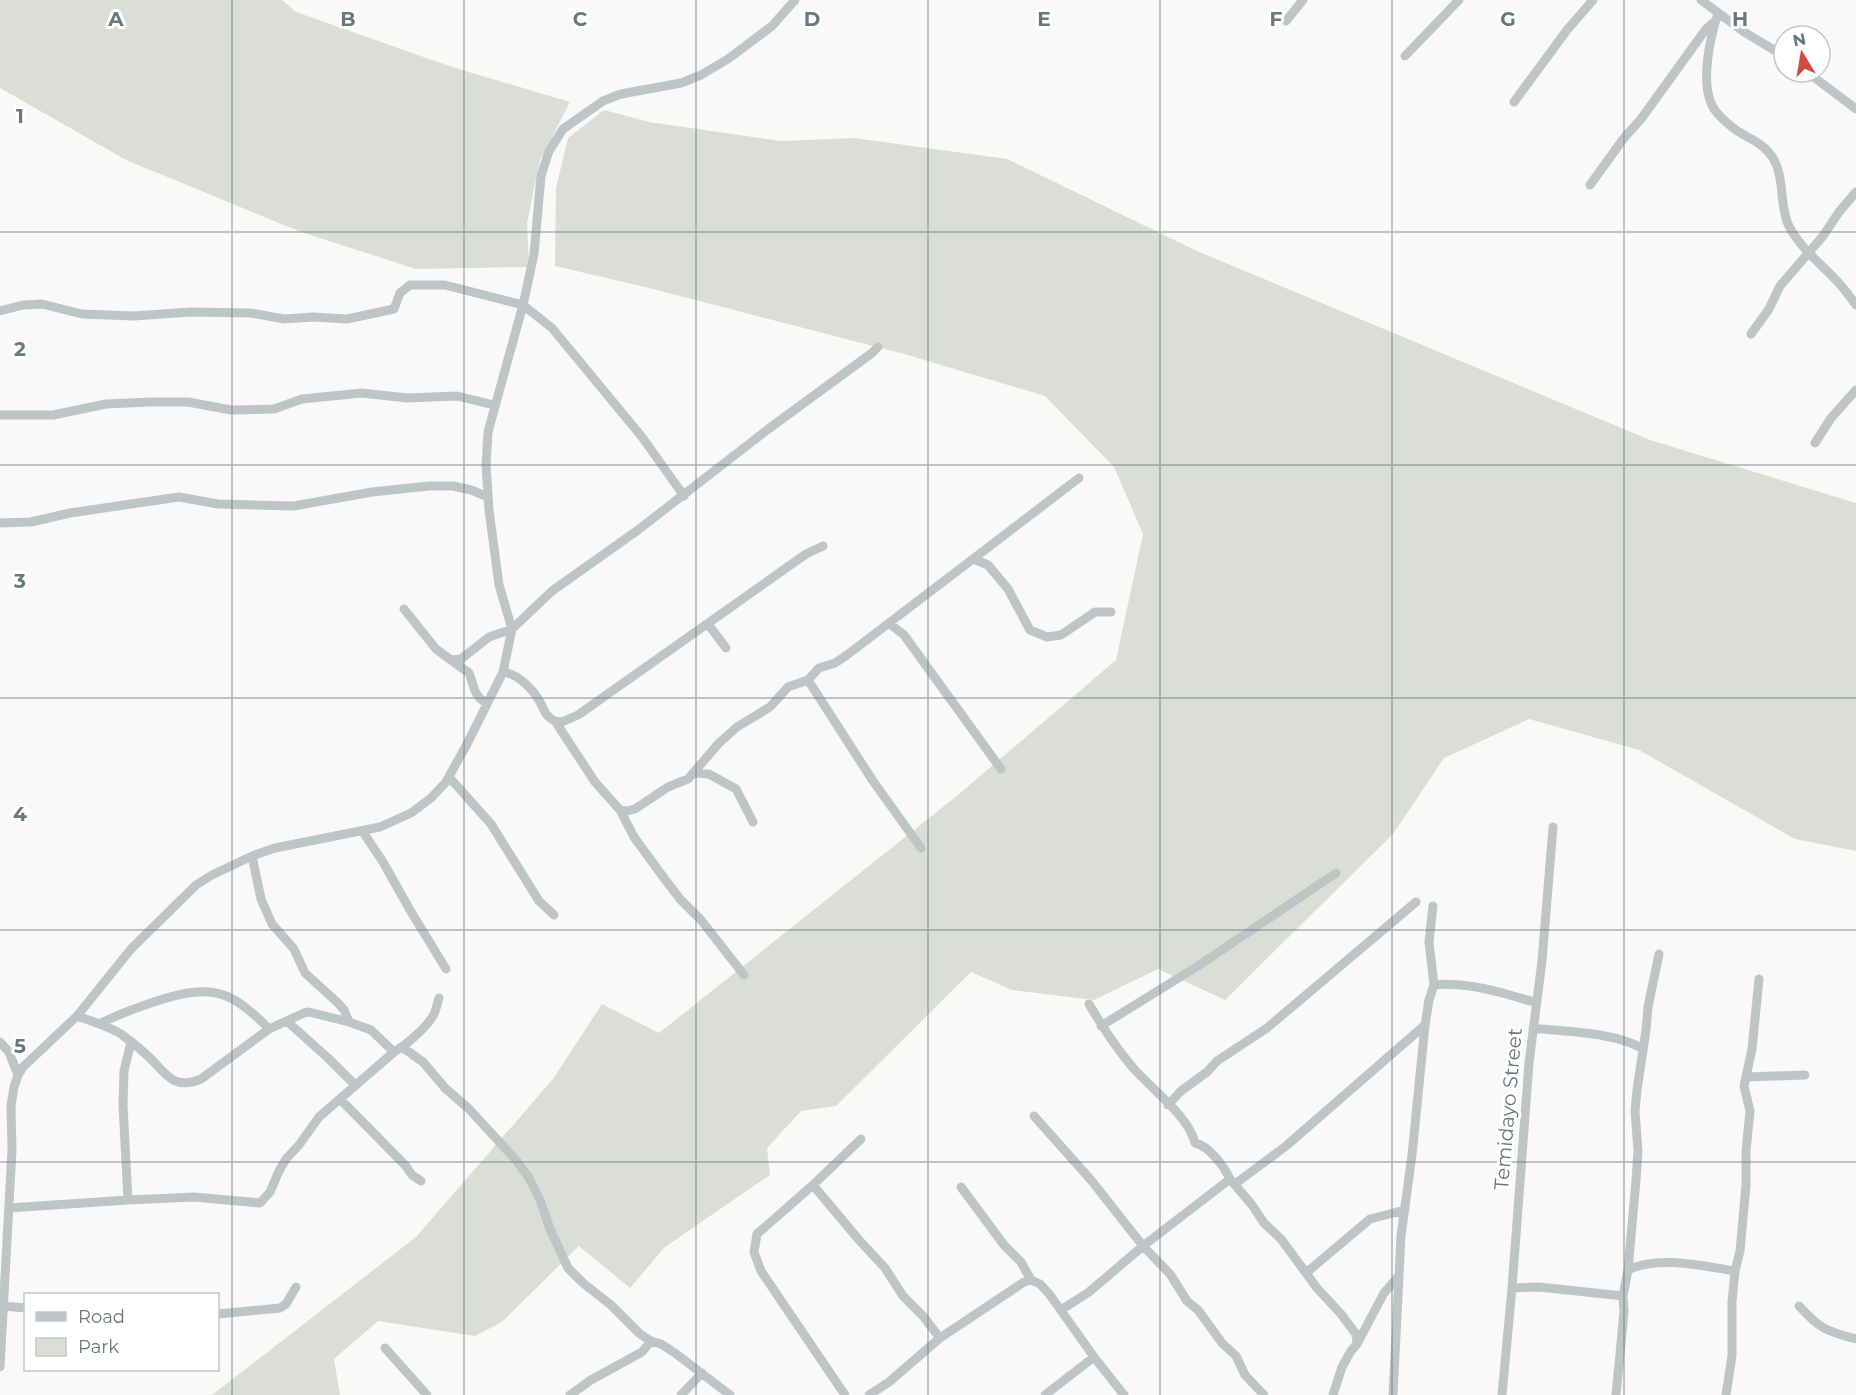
<svg xmlns="http://www.w3.org/2000/svg" width="1856" height="1395" font-family="Montserrat,sans-serif">
<style>
.green{fill:#dbded7}
.lines{fill:none;stroke-linecap:round;stroke-linejoin:round}
.minor{stroke:#bfc5c7;stroke-width:9}
.grid{fill:none;stroke:#67797f;stroke-width:1.5;stroke-opacity:0.55}
.labels{text-anchor:middle;stroke-width:6;stroke-linejoin:round;paint-order:stroke}
.street-label{font-size:20px;fill:#67797f;stroke:#fff}
.grid-label{font-size:20px;text-anchor:middle;font-weight:bold;fill:#67797f;stroke:#fff;stroke-width:6;stroke-linejoin:round;paint-order:stroke}
</style>
<rect width="100%" height="100%" fill="#faf9f8"/>
<!-- green -->
<path class="green" d="M0,0H282L296,12L452,67L570,102L540,160L527,223L529,267L416,269L301,232L126,160L0,88Z
M604,110L649,122L781,141L854,138L1007,159L1197,251L1650,440L1856,503V851L1795,839L1639,750L1529,719L1444,758L1393,834L1225,1000L1158,969L1094,1000L1012,990L971,972L836,1106L801,1111L767,1148L770,1175L665,1247L630,1288L579,1246L502,1322L475,1336L378,1321L334,1359L340,1395H212L416,1237L553,1079L602,1004L659,1033L958,795L1116,660L1143,534L1114,467L1045,396L904,354L645,287L555,266L556,188L568,138Z"/>
<g class="lines">
<!-- minor -->
<path class="minor" d="M1701,0L1744,32L1784,56
M1718,13C1710,38 1701,79 1711,103C1715,114 1728,124 1736,130C1749,139 1764,143 1773,158C1785,178 1779,203 1788,224C1798,246 1820,263 1836,280C1844,288 1850,297 1856,305
M1286,21L1303,0
M1405,56L1459,0
M1807,72L1856,109
M1514,102L1567,30L1593,0
M1590,185L1624,138L1641,119L1706,29L1715,21
M0,311L23,305L42,304L82,314L134,316L190,312L251,313L284,319L313,317L347,319L394,309L400,293L410,285H445L523,305L552,328L642,437L684,496
M1751,334L1769,309L1780,286L1823,236L1839,212L1856,192
M0,415H53L106,404L150,402H188L231,410L274,409L302,399L362,393L407,398L457,396L494,405
M1815,443L1831,418L1856,390
M0,523L31,522L70,513L179,497L218,504L294,506L372,492L429,486H453L471,490L488,497
M974,559L988,565L1008,589L1030,630L1047,637L1061,635L1095,612H1111
M404,609L436,649L451,660L461,659L489,637L512,629L552,591L638,530L767,430L872,353L878,347
M708,624L726,648
M890,624L904,635L1001,769
M451,660L469,673C474,684 473,697 487,703
M503,672C518,674 533,689 540,702C544,710 546,717 555,721L595,782L620,810L634,837L661,874L680,899L701,920L744,975
M808,680L873,781L921,848
M555,721L562,722L578,715L806,554L823,546
M695,773L709,774L736,789L753,822
M449,777L491,824L539,901L554,915
M620,810L627,811L635,809L668,787L688,779L719,743L737,727L770,707L788,687L808,680L819,668L835,663L847,655L1079,478
M363,832L383,862L410,910L446,969
M252,856L261,899L272,924L294,949L305,973L338,1003L344,1010L349,1022
M1434,985C1460,982 1489,989 1513,996C1521,998 1528,1001 1536,1002
M1089,1004C1103,1028 1116,1048 1134,1069C1152,1089 1189,1117 1195,1143C1209,1146 1224,1166 1230,1179
M77,1016C92,1021 108,1026 121,1034C132,1042 143,1051 153,1061C168,1078 177,1089 201,1079L269,1029L304,1013L309,1012L349,1022L371,1030L394,1052
M286,1022L290,1024L328,1058L355,1085
M99,1024C119,1014 138,1007 160,1000C212,984 231,990 269,1029
M1101,1026L1198,966L1336,873
M1533,1028C1565,1032 1616,1032 1643,1049
M0,1042L9,1052L18,1075
M402,1047L423,1062L445,1088L469,1109L516,1160L529,1178L540,1200L550,1229L568,1268L583,1283L611,1305L640,1334L651,1341L661,1344L675,1353L730,1395
M1747,1077L1805,1075
M340,1099L405,1165L412,1175L421,1181
M1168,1105L1181,1091L1207,1072L1217,1061L1267,1028L1416,902
M1034,1116L1091,1180L1143,1246L1170,1274L1187,1301L1198,1310L1222,1343L1236,1356L1245,1375L1264,1395
M1235,1184L1286,1146L1425,1025L1429,1000L1434,985L1429,942L1433,906
M813,1185L859,1240L885,1268L903,1296L923,1316L940,1338
M961,1187L1004,1245L1021,1262L1031,1280L1040,1284L1050,1295L1094,1357L1124,1395
M128,1200L123,1105L124,1071L131,1042
M9,1208L128,1200L194,1197L260,1203L270,1192L279,1171L286,1159L299,1145L319,1117L394,1052C406,1045 426,1028 433,1016C436,1011 437,1004 439,998
M1628,1270C1658,1255 1703,1266 1735,1271
M1306,1273L1370,1219L1405,1210
M1512,1288L1539,1287L1623,1296
M3,1306L26,1308
M1799,1306C1820,1329 1826,1331 1856,1339
M1061,1310L1089,1292L1143,1246L1230,1179L1252,1205L1264,1223L1281,1239L1317,1288L1341,1314L1356,1334L1357,1344
M218,1314L280,1308L286,1304L296,1287
M385,1348L427,1395
M0,1367L12,1150L11,1106L14,1087L18,1075L23,1067L77,1016L131,949L196,885L212,875L252,856L275,848L380,827L411,813L431,798L446,782L467,744L503,672L512,629L499,585L489,510L486,465L488,432L523,305L534,254L541,176L549,151L563,129L603,101L621,94L681,83L701,75L728,59L772,26L795,0
M570,1395L591,1380L642,1352L651,1341
M681,1395L702,1373
M845,1395L761,1271L754,1252L757,1234L813,1185L861,1139
M869,1395L889,1382L940,1338L1024,1282L1031,1280
M1045,1395L1094,1357
M1333,1395L1342,1367L1351,1351L1357,1344L1384,1293L1398,1277
M1393,1395L1401,1236L1412,1155L1425,1025
M1502,1395L1512,1288L1529,1063L1542,961L1553,827
M1616,1395L1624,1312L1623,1296L1628,1270L1636,1180L1638,1151L1635,1111L1637,1090L1646,1030L1648,1007L1659,954
M1726,1395L1732,1356V1302L1735,1271L1740,1251L1746,1185V1151L1750,1111L1744,1086L1752,1049L1759,979"/>
</g>
<!-- grid -->
<path class="grid" d="M232,0V1395M464,0V1395M696,0V1395M928,0V1395M1160,0V1395M1392,0V1395M1624,0V1395M0,232H1856M0,465H1856M0,698H1856M0,930H1856M0,1162H1856"/>
<g class="labels">
<!-- street labels -->
<g class="street-label">
<text transform="translate(1508 1109) rotate(-85)" y="7">Temidayo Street</text>
</g>
</g>
<g class="grid-label">
<text x="116" y="26">A</text>
<text x="348" y="26">B</text>
<text x="580" y="26">C</text>
<text x="812" y="26">D</text>
<text x="1044" y="26">E</text>
<text x="1276" y="26">F</text>
<text x="1508" y="26">G</text>
<text x="1740" y="26">H</text>
<text x="20" y="123">1</text>
<text x="20" y="356">2</text>
<text x="20" y="588">3</text>
<text x="20" y="821">4</text>
<text x="20" y="1053">5</text>
</g>
<!-- legend -->
<rect x="24" y="1293" width="195" height="78" fill="#ffffff" stroke="#c2c9cc" stroke-width="1.5"/>
<rect x="36" y="1312" width="30" height="9" fill="#bfc5c7" stroke="#c2c9cc" stroke-width="1.5"/>
<text x="78" y="1323" font-size="18" fill="#67797f">Road</text>
<rect x="36" y="1338" width="30" height="18" fill="#dbded7" stroke="#c2c9cc" stroke-width="1.5"/>
<text x="78" y="1353" font-size="18" fill="#67797f">Park</text>
<!-- north arrow -->
<g transform="translate(1802 54) rotate(349)"><circle r="28" fill="#ffffff" stroke="#c2c9cc" stroke-width="1.5"/>
<path d="M0-4.5L10 22L0 15L-10 22Z" fill="#d14b41"/>
<text y="-9" font-size="16" font-weight="bold" text-anchor="middle" fill="#67797f">N</text>
</g>
</svg>
